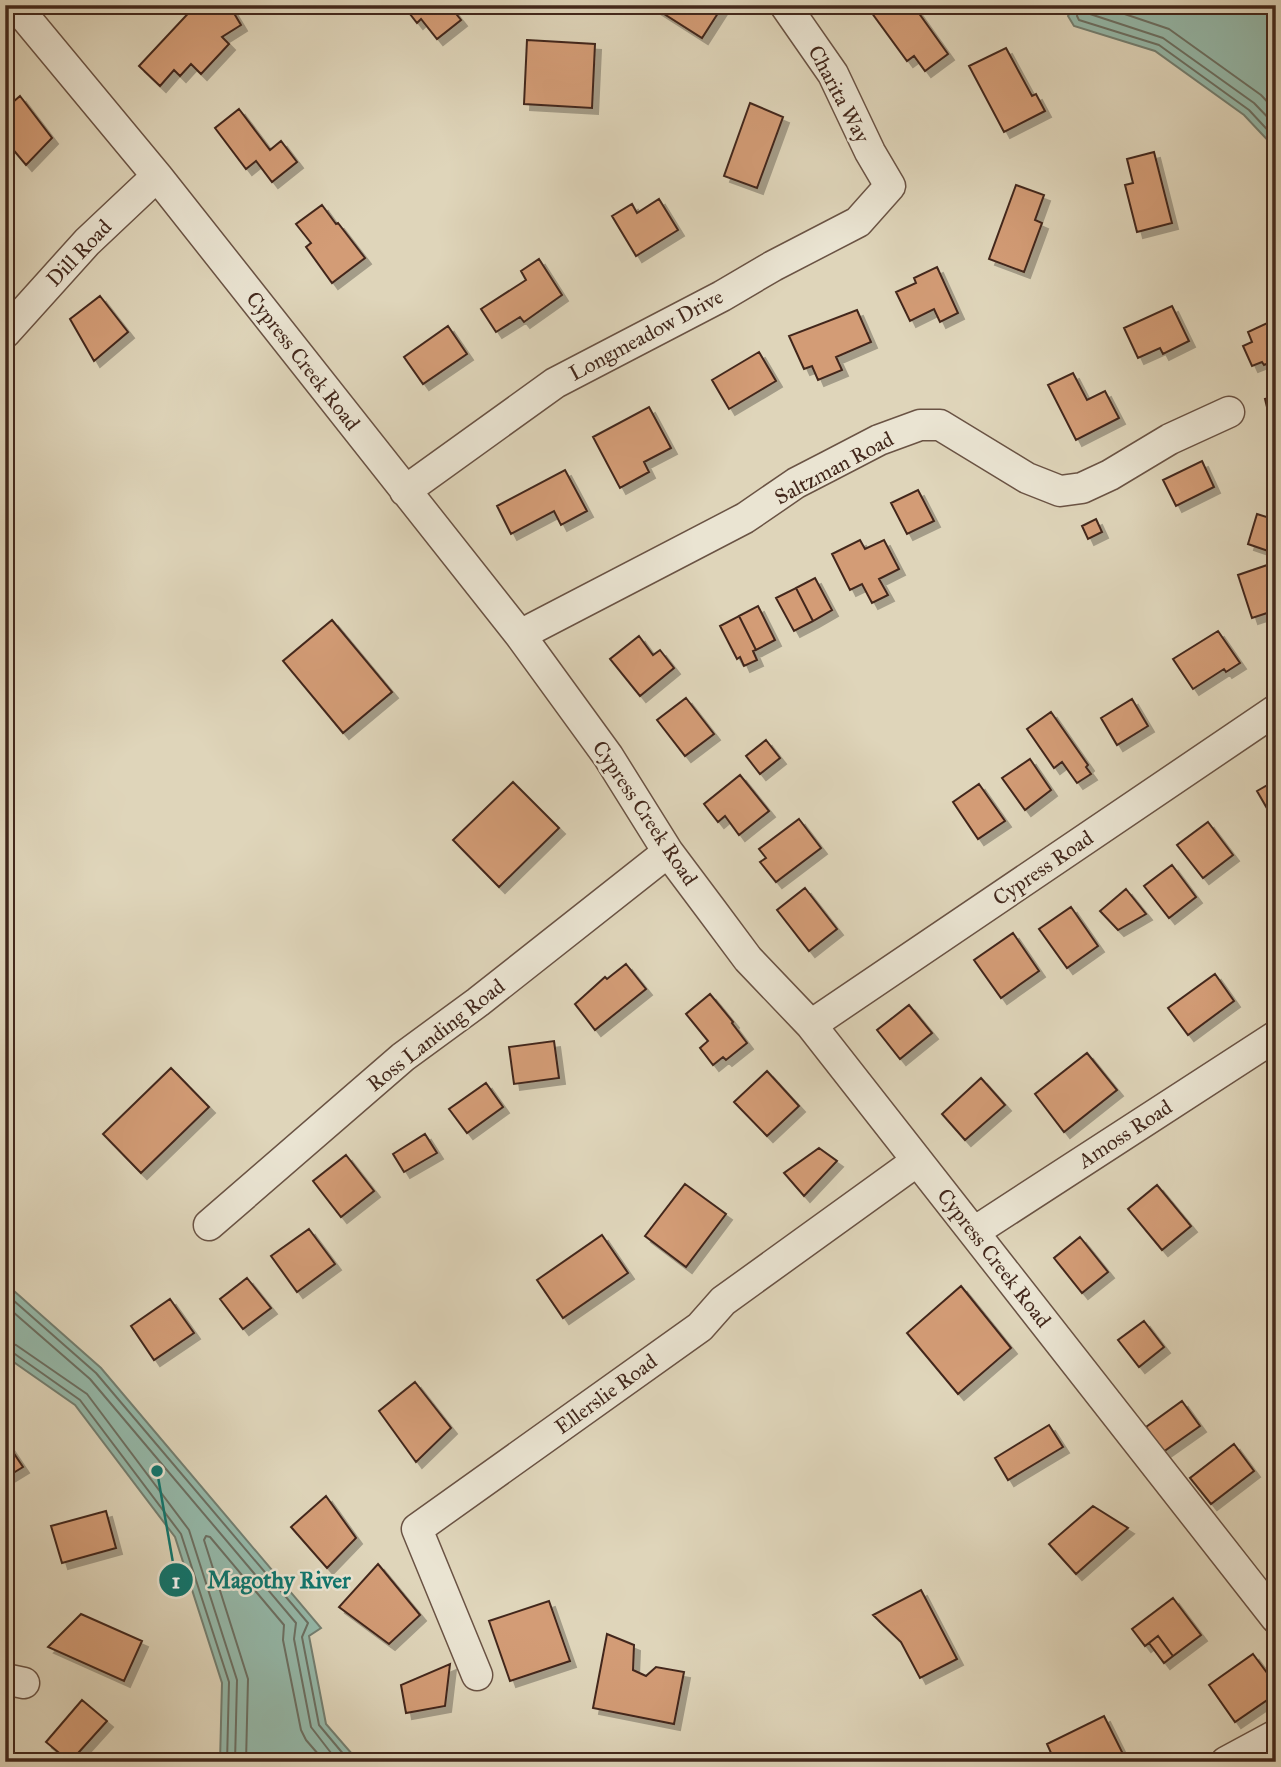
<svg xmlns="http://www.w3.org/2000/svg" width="1281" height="1767" font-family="'IM FELL Great Primer',serif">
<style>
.water{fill:#95b9aa;stroke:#747f71;stroke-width:2}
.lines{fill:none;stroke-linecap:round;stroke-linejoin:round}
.shore{stroke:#6c7063;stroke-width:2}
.building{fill:#d39c76;stroke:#43281c;stroke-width:2;filter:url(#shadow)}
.minor-casing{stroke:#6a5344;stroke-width:33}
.minor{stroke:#eae4d2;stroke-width:30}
.labels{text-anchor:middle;stroke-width:5;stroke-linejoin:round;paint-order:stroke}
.street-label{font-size:21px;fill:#43281c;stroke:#eae4d2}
.leader{fill:none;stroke:#0f766e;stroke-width:2.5}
.callout-dot{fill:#0f766e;stroke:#eae4d2;stroke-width:2.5}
.mark-label{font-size:21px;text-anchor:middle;font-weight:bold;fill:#fff}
.callout-label{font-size:23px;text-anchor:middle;font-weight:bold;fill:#0f766e;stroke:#eae4d2;stroke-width:5;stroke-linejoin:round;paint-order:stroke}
</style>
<defs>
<filter id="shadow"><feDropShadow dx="6" dy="6" stdDeviation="0" flood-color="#0004"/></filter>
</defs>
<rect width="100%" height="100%" fill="#dfd5ba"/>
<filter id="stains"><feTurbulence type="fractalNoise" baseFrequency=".00286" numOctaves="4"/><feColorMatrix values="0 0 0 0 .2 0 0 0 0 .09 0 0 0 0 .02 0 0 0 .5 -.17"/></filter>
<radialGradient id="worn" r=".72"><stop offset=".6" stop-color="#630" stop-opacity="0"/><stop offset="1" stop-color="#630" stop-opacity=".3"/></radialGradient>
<!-- water -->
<path class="water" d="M1070,5H1276V149L1244,115L1155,51L1074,26L1068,16L1072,9Z
M5,1283L101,1368L321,1628L309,1636L326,1724L359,1762H220L222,1683L175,1537L75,1405L5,1356Z"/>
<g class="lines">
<!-- shore -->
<path class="shore" d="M1078,5L1077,16L1079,20L1159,45L1249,110L1276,139
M1087,5L1090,14L1163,38L1254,103L1276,126
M1098,5L1169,29L1261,95L1276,111
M5,1293L96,1373L308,1623L302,1637L319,1725L350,1762
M5,1305L90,1379L296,1623L294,1639L311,1727L338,1762
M5,1342L16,1345L87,1394L189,1530L237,1680L235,1762
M5,1351L12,1352L80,1400L181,1534L229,1682L227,1762
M246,1762L248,1679L204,1540L206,1536L210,1537L284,1625L283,1640L301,1730L306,1740L325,1762"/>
</g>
<!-- building -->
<path class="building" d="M196,5H229L241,25L222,37L229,44L201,74L191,64L180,76L174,70L160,86L139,66Z
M403,5H449L461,20L437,39L421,19L417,23Z
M650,5H720L722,7L702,38Z
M866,5H913L948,54L925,71L914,56L907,61Z
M527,40L595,44L592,108L524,104Z
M1006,48L1032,96L1036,94L1045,111L1004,132L969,66Z
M20,96L52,138L26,165L5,140V109Z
M750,103L783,117L757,188L724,176Z
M239,109L270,150L281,141L297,162L272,182L256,161L246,169L215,128Z
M1154,152L1172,223L1137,232L1125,185L1133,183L1127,159Z
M1016,185L1044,195L1035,220L1042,223L1024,272L989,259Z
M659,199L678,230L636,256L612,216L632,204L637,213Z
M322,205L336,224L338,223L365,258L332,283L306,247L311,243L296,224Z
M539,259L562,295L524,322L520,317L496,332L481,309L526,280L521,271Z
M937,267L958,313L940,322L934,309L910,321L896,292L916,283L914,278Z
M100,296L128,332L94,361L70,319Z
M1172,306L1189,341L1163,354L1160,348L1138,358L1124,328Z
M857,310L871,342L836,357L842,370L818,380L812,366L804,369L789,336Z
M1276,319V360L1264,365L1262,362L1252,366L1243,346L1252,342L1248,332Z
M448,326L467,354L423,384L404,357Z
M759,352L776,381L729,409L712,380Z
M1073,373L1087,400L1105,391L1119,418L1076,440L1048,385Z
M1276,396V439L1275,440L1265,399Z
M649,407L671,448L644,462L649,472L620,488L593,437Z
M1202,461L1214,487L1176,506L1163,480Z
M565,470L587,511L561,525L554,511L511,534L497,506Z
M918,490L934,521L907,534L891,503Z
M1257,514L1276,520V538L1271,552L1248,544Z
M1096,519L1102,532L1088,539L1082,526Z
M860,540L865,549L884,540L899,569L879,579L888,595L872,603L862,584L850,590L832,554Z
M1276,562V610L1252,618L1238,575Z
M815,578L832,610L813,621L796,588Z
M796,588L813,621L794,631L776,598Z
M758,606L775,640L756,650L739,616Z
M739,616L756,650L753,651L757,660L744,666L740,657L737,659L720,626Z
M332,620L392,692L343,733L283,661Z
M1218,631L1240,663L1226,672L1224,669L1193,689L1173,659Z
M639,636L653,655L660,650L674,668L640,696L610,659Z
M686,698L714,734L685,756L657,720Z
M1132,699L1148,726L1117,745L1101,718Z
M1051,712L1088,765L1086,767L1091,774L1077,783L1062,762L1054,768L1027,729Z
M766,740L780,758L760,774L746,756Z
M1030,759L1051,790L1025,810L1002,778Z
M740,775L769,811L739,835L725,816L718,822L704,804Z
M1276,780V824L1257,791Z
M513,782L559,828L499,887L453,840Z
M979,784L1005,821L978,839L953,802Z
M799,819L821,848L776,882L760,862L766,858L759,849Z
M1208,822L1233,855L1203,878L1177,845Z
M1172,865L1196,897L1169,918L1144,886Z
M805,888L837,929L809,951L777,910Z
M1126,889L1146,914L1118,930L1100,911Z
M1071,907L1098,946L1067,968L1039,929Z
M1013,933L1039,971L1001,998L974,960Z
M626,964L646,989L595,1030L575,1004L605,977L607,979Z
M1215,974L1234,1001L1188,1035L1168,1008Z
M710,994L733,1022L732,1023L747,1043L726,1060L723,1057L713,1065L700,1048L708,1041L686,1014Z
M909,1005L932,1033L900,1059L877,1030Z
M554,1041L559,1078L514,1084L509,1047Z
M1087,1053L1117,1090L1064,1132L1035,1094Z
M1276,1065V1080L1269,1069Z
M171,1068L209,1107L141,1173L103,1134Z
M767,1071L799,1106L767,1136L734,1102Z
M981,1078L1005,1105L965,1140L942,1114Z
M486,1083L503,1107L467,1133L449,1109Z
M425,1134L437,1153L404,1172L393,1154Z
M819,1148L837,1161L804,1196L784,1173Z
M346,1155L374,1191L341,1217L313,1181Z
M685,1184L726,1214L686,1267L645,1236Z
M1157,1185L1191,1226L1162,1250L1128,1209Z
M309,1229L335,1264L297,1292L271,1256Z
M602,1235L628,1273L563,1318L537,1280Z
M1080,1237L1108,1272L1082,1293L1054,1258Z
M247,1278L271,1308L243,1329L220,1299Z
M961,1286L1011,1348L958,1394L907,1333Z
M170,1299L194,1333L154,1360L131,1326Z
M1144,1321L1164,1347L1139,1367L1118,1340Z
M415,1382L451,1428L416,1462L379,1411Z
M1182,1401L1200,1426L1163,1452L1146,1427Z
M1049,1425L1063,1447L1008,1480L995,1458Z
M5,1440L23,1467L5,1478Z
M1234,1444L1254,1471L1211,1504L1190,1478Z
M326,1496L356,1538L327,1568L291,1527Z
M1093,1506L1128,1528L1076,1574L1049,1544Z
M106,1511L116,1548L62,1563L51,1526Z
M378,1564L420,1615L389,1644L339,1607Z
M921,1590L957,1659L920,1678L901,1642L873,1615Z
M1173,1598L1201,1635L1173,1656L1158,1636L1145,1646L1132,1629Z
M549,1601L570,1661L510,1681L489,1621Z
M81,1614L142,1641L124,1681L48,1647Z
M607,1634L634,1645L633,1670L646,1676L656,1667L684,1672L674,1724L593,1708Z
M1158,1636L1173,1656L1164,1663L1149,1643Z
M1253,1654L1276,1685V1694L1235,1722L1209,1685Z
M450,1664L445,1706L406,1713L401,1685Z
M82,1700L107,1721L70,1762L46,1742Z
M1104,1716L1123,1754L1107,1762H1055L1047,1744Z"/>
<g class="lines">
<defs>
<path id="minor" d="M15,5L157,176L520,635L608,756L668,852L713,912L748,959L811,1025L1276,1618
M5,333L87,242L157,176
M405,491L555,383L722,296L773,266L858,222L890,186L870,152L833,74L785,5
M520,635L745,518L796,483L829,466L879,440L920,425H940L1027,478L1060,491L1082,488L1110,475L1170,439L1229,412
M811,1025L1276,710
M209,1225L403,1057L478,1002L668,852
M974,1232L1276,1036
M477,1675L417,1529L700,1327L723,1301L917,1161
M5,1679L24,1683
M1226,1762L1276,1735"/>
</defs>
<!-- minor casing -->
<use href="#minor" class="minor-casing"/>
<!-- minor -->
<use href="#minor" class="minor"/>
</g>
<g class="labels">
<!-- street labels -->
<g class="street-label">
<text transform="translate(839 94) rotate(62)" y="7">Charita Way</text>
<text transform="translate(79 253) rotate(-46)" y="7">Dill Road</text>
<text transform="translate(646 335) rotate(-28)" y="7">Longmeadow Drive</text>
<text transform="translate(303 361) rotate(52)" y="7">Cypress Creek Road</text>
<text transform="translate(834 468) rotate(-28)" y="7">Saltzman Road</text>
<text transform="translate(645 813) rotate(56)" y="7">Cypress Creek Road</text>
<text transform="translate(1043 868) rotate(-34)" y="7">Cypress Road</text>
<text transform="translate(436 1035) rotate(-38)" y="7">Ross Landing Road</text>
<text transform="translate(1125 1134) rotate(-33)" y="7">Amoss Road</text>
<text transform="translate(994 1258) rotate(52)" y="7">Cypress Creek Road</text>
<text transform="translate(606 1394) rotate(-36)" y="7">Ellerslie Road</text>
</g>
</g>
<!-- callouts -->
<path class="leader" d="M157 1471L176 1580"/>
<g class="callout-dot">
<circle cx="157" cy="1471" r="7"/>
<circle cx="176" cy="1580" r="18"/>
</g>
<g class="mark-label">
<text x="176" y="1588">1</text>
</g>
<g class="callout-label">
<text x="279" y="1588">Magothy River</text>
</g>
<!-- margin -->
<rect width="1281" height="1767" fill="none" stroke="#dfd5ba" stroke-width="28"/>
<rect x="7" y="7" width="1267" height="1753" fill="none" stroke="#43281c" stroke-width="3.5"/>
<rect x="14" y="14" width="1253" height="1739" fill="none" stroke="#43281c" stroke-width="2"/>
<rect width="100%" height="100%" filter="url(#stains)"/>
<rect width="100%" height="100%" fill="url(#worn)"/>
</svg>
